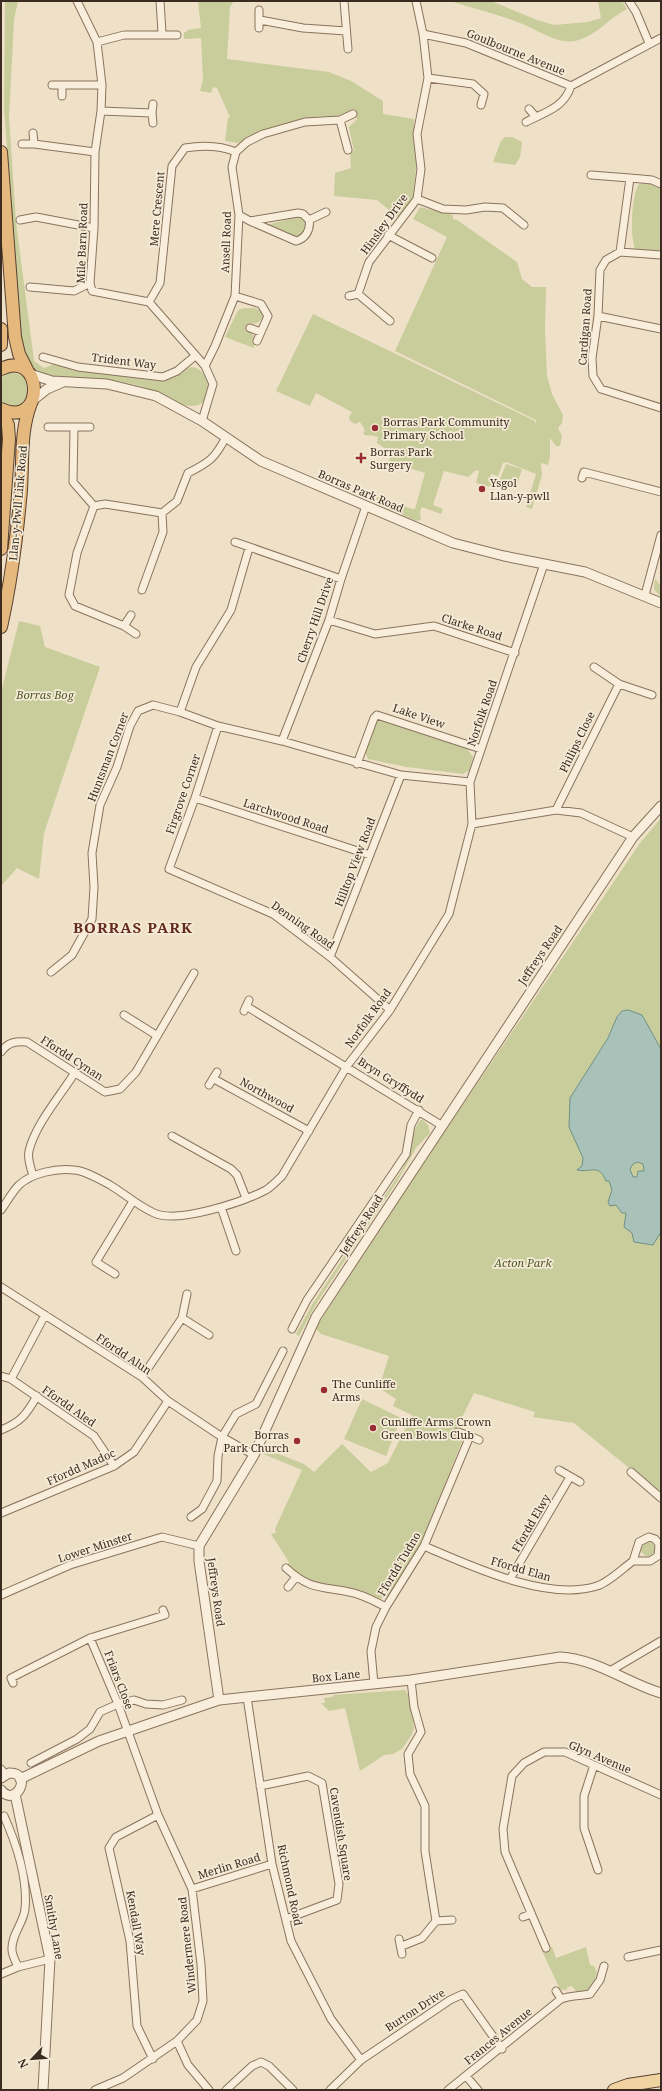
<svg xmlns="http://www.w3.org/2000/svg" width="662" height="2091" font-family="'Noto Serif',serif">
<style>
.green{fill:#c9cc9b}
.water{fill:#a8c2b9;stroke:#6f9187;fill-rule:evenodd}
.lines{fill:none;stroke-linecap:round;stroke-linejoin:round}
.minor-casing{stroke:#8a735d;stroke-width:9}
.tertiary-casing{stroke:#8a735d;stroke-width:11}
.primary-casing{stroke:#584131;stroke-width:14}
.trunk-casing{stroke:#584131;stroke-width:14}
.minor{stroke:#f8eedb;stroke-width:7}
.tertiary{stroke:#f8eedb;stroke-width:9}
.primary{stroke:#f0d3a1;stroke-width:12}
.trunk{stroke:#e5b87e;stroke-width:12}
.poi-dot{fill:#982e33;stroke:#f5ebd7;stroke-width:1.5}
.labels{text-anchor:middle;stroke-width:3.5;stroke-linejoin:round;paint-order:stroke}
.street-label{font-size:11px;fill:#3a2c20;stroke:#f5ebd7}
.poi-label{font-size:11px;fill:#3a2c20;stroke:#f5ebd7;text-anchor:start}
.park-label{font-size:11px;font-style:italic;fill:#4d5627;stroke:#f5ebd7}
.district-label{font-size:15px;font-weight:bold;letter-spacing:1px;fill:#662c20;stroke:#f5ebd7}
</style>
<rect width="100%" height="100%" fill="#eee1c7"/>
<!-- green -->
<path class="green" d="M5,1H18L14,20L9,117L16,222L34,361L44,368L55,364L89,372L154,380C178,380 192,349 210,384C208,395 206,405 193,406C179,407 163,395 151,390C139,385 125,382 112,380C89,376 54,385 35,370C26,363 23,351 21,341L4,108Z
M198,1H234L230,7L227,59L329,72L351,81L383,101V114L414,119V142L417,158L413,197L399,218L377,200L334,196L335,173L351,168L350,152L354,151L349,127L357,119L354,111L338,116L313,117L295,121L250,136L239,143L225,141L228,118L230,117L217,88L213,87L211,93L200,91L203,80L201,38L184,39V32H187V30L201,28Z
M450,1H491L537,20L554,25L588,22L601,18L598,1H622L627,9C609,18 595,37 575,41C556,44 538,30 520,23C498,14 474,9 450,1Z
M505,137H512L522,142L520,157L515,165L493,162L501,141Z
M639,184H651L661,188V249L659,251L635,249C630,235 631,197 639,184Z
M420,207L453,215V219L457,220L517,262L522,279L532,287H546L545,330L547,376L552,394L563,415L562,423L558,428L562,436L560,446H556L550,438V456L548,465L541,463L542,475L532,509L526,507L536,474L506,462L503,463L498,476L491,474L489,482L495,484L494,488L476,483L479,471L476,470L468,477L444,471L433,505L443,509L441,514L422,507L420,512L421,520L416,521L377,504L376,496L412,509H415L425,473L389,462C392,452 384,448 377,443L378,437C372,434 368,437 363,434L365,430L360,422L355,424L350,421L349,417L352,412L316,393L310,406L276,391L313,314L535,421L536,425V420L395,351L447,237L413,219Z
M299,216L306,220L307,227L303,235L297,238L267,225Z
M245,308H255L263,312L264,316C260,322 256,325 249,323L247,328C254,334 256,339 254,348L225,337L238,310Z
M8,373C44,369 29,423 1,401V378Z
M506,464L522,469L517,485L500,479Z
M655,579L661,586V597L654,589Z
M19,621L40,626L45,647L100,667L44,833L39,879L17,868L1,886V692Z
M382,720L469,748L468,750L473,757L470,770L463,774L407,767L368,759L365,752L376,722Z
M661,818V1494L574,1423L533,1417L535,1412L474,1393L454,1434L463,1439L421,1544L389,1596L380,1599L362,1591L321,1585L299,1575L287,1566L289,1562L271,1534L276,1533L275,1529L302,1470L261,1453L263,1448L304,1464L314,1472L342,1444L371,1472L388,1463L412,1415L393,1406L396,1399L379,1388L389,1356L321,1334L317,1330V1326L418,1171L640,843Z
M422,1119L428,1125L430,1133L416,1148L398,1180L316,1304L299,1336L296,1334L313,1303L402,1170C407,1159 414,1123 422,1119Z
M362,1399L401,1418L386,1456L344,1439Z
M641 1549a7 7 0 1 1 14 0a7 7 0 1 1-14 0Z
M405,1690L409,1696L414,1728L412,1734L402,1749L393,1754L384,1755L360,1771L345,1708L329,1711L321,1703H325L324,1698L333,1697V1695Z
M552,1947L556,1958L586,1947L590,1965L594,1966L597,1973L593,1986L589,1990L577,1992L572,1986L567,1987V1990L560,1989L542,1951Z"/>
<!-- water -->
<path class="water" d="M628,1010L642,1015L661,1049V1232L653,1245L634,1242L632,1233L624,1227L626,1213H622L616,1205L610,1206L608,1202L612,1190L609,1181H606C599,1163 591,1173 577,1170L582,1166L583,1158L569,1127L570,1098L608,1038L617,1017L622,1011ZM638,1162L643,1164L644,1171H638L637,1177H633L630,1169L633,1164Z"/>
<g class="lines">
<defs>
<path id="minor" d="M77,1L97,42L102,85L101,111L95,152L94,228L90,283L92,291L149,302L205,366L213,384L202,421
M160,1L162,33
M344,1L348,49
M629,1L636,12L649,43
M259,10V28
M260,20L303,28L346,31
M423,34L466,43L571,86L661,38
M97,42L124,35H177
M428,78L473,84L484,94L481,105
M52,85H102
M62,85V96
M529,109L536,117
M101,111L152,113
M340,120L348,150
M526,122C545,112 564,108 571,86
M153,123L152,113L153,104
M33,133L34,144
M22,144H34L95,152
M591,175L630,178L620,252
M630,178L652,180L661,184
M417,199L443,209L466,210L485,207L503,208L524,225
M239,215L250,221L298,213L303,214L309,220L326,212
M20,220L36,217L94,228
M250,221L296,241C305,239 311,230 309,220
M388,235L432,258
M661,255L620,252L606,260L600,270L598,316L592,358L593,376L601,389L661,408
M30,287L74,291L90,283
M235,296L261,304L268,316L257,341
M349,296L358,294
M149,302L160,283L172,166L185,148C203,145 219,145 236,152
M598,316L661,329
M390,321L358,294L369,262L417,199L421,169L417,134L428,78L423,34L416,1
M250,328L261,332
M43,357L78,367L163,377L177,371L195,356
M205,366L215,346L235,296L239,215L232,167L236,152L247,142L263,134L305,122L340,120L353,114
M48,427H90
M74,428L73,482L94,506
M582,478L584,472L661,492
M235,542L341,579
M142,590L163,532L162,513
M645,595L661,535
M329,620L375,634L434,626L515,653
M124,626L131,615
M136,634L124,626L75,606L69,595L77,553L94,506L105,504L162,513L177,501L188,473C210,462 215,458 226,437
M594,667L619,684L652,695
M180,712L196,667L231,610L249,548
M218,726L195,798L169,869L273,914L330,957L390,1010
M282,741L329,620L341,579L366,506
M357,764L374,718L377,715L481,749
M195,798L370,855
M556,810L619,684
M472,824L556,810L581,813L633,837
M330,957L401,775
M51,972L72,955L92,919L94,887L92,853L100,805L117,767L130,726L138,711L153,705L180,712L218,726L282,741L401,775L470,782
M246,1006L441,1125
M244,1011L249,1000
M124,1015L156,1035
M1,1052C8,1042 16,1041 27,1042L105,1092L120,1089L136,1072L194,973
M214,1079L309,1131
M209,1085L217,1072
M172,1136L231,1169L237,1175L246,1198
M33,1176C31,1168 27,1159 29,1151C35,1125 60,1096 74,1074
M221,1207L236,1251
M1,1210C7,1202 12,1192 19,1185C32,1173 56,1168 74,1170C86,1171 99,1179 110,1185C125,1194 138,1206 154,1213C177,1224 243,1202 266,1190C271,1187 277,1181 282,1176L347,1066L390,1010L449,914L472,824L470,782L544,564
M115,1274L96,1262L133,1201
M1,1287L142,1377L168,1401L222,1437L254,1455
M182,1318L209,1335
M292,1329L307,1300L406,1154L411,1125L419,1110
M1,1376L11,1379L94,1436L114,1466
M142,1377L182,1318L187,1294
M11,1379L45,1315
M1,1430C21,1422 26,1415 37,1396
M470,1436L479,1440
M559,1470L580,1482
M631,1472L661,1498
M1,1513L114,1466L134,1452L168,1401
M191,1517L202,1509L217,1481L218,1456L222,1437L236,1414L256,1404L283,1351
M649,1537L655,1539L659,1544L658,1556L650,1561H633L639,1542Z
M424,1546C471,1566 547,1602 597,1586C609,1582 622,1569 633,1561
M286,1568C310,1590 320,1586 349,1592C362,1594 374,1601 386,1607
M510,1579L570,1477
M288,1587L296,1577
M1,1595L70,1565L162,1537L199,1546
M90,1638L118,1704L158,1815L192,1889L201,1964L203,2001L197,2020L177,2041L123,2078L95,2090
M610,1671L661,1641
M13,1683L11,1678L90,1638L165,1615L163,1610
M374,1684L371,1651L376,1627L386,1607L424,1546L470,1436L458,1432
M247,1697L272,1864L291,1941L331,2019L361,2060
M31,1763L77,1739L90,1729L100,1712L118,1704L134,1700L146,1704L163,1705L182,1700
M594,1765L584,1796V1828L598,1870
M1,1769L5,1774
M260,1786L308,1776L322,1783L339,1884L337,1900L286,1919
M4,1816C16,1843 28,1878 25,1909C24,1922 11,1935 12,1950C12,1955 16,1962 18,1967
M192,1889L272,1864
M523,1917L531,1914
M436,1921L452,1920
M399,1939L402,1954
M402,1946L422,1938L436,1921L425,1851V1806L410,1774L408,1754L421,1732L414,1707L411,1680
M546,1948L505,1852L503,1829L512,1776L524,1763L544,1752H565L661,1795
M628,1957L661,1950
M1,1974L18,1967L50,1959
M556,1991L561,1999
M177,2041L188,2065L209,2090
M153,2059L137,2026L130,1941L109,1848L116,1837L158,1815
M466,2076L478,2090
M226,2090L252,2066L261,2062L269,2066L293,2090
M330,2090L361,2060L450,2000L463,1994L502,2049
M448,2090L561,1999C571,1995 580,1996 590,1994L600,1980L604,1966"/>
<path id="tertiary" d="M30,374L52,381L107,384L156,396L202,421L261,461L453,543L504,556L585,572L661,603
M32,401L47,389L61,383
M219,1700L199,1561V1546L254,1455L316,1317L633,837L661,806
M1,1778L9,1773C34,1772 16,1809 1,1790
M20,1779L99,1741L219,1700L411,1680L560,1657C597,1659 627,1683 661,1693
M15,1794L50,1959L43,2090"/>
<path id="primary" d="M614,2090L628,2085L661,2080"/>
<path id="trunk" d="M1,152L15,337L19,354L28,372
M1,329V345
M1,369C44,348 46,430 1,409
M1,411L8,425L9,439L1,549
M1,627C11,582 17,536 21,490C23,460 20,431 31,403"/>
</defs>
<!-- minor casing -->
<use href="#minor" class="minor-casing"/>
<!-- tertiary casing -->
<use href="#tertiary" class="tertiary-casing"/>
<!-- primary casing -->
<use href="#primary" class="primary-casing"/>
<!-- trunk casing -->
<use href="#trunk" class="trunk-casing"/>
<!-- minor -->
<use href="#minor" class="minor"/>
<!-- tertiary -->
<use href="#tertiary" class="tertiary"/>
<!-- primary -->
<use href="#primary" class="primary"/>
<!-- trunk -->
<use href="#trunk" class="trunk"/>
</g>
<!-- markers -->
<g class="poi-dot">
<circle cx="375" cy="428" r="4"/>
<path d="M359 452h4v4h4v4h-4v4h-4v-4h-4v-4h4z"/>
<circle cx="482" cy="489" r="4"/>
<circle cx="324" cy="1390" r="4"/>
<circle cx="373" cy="1428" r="4"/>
<circle cx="297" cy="1441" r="4"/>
</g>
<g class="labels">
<!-- street labels -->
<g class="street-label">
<text transform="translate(516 52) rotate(22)" y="4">Goulbourne Avenue</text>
<text transform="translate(157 209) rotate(-85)" y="4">Mere Crescent</text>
<text transform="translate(384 224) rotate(-54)" y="4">Hinsley Drive</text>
<text transform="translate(226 242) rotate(-88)" y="4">Ansell Road</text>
<text transform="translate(82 243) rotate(-88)" y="4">Mile Barn Road</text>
<text transform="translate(585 327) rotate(-86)" y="4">Cardigan Road</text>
<text transform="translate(124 361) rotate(7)" y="4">Trident Way</text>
<text transform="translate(361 491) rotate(23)" y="4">Borras Park Road</text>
<text transform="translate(18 503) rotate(-85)" y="4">Llan-y-Pwll Link Road</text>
<text transform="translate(315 620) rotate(-71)" y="4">Cherry Hill Drive</text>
<text transform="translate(472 627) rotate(18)" y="4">Clarke Road</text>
<text transform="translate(482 713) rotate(-71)" y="4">Norfolk Road</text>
<text transform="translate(419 716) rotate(19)" y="4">Lake View</text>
<text transform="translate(577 742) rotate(-64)" y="4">Philips Close</text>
<text transform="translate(108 757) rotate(-69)" y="4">Huntsman Corner</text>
<text transform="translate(183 794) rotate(-71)" y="4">Firgrove Corner</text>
<text transform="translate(286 816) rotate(18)" y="4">Larchwood Road</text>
<text transform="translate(355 862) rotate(-69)" y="4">Hilltop View Road</text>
<text transform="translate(303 925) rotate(35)" y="4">Denning Road</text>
<text transform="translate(540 955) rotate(-56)" y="4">Jeffreys Road</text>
<text transform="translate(368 1018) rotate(-54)" y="4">Norfolk Road</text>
<text transform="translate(72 1058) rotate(33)" y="4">Ffordd Cynan</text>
<text transform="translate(391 1080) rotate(32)" y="4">Bryn Gryffydd</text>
<text transform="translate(267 1095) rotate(29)" y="4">Northwood</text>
<text transform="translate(361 1225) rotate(-57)" y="4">Jeffreys Road</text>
<text transform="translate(124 1354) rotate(34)" y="4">Ffordd Alun</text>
<text transform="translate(69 1406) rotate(35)" y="4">Ffordd Aled</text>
<text transform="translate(81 1467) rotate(-24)" y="4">Ffordd Madoc</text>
<text transform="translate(531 1523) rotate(-60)" y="4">Ffordd Elwy</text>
<text transform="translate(95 1547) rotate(-18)" y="4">Lower Minster</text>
<text transform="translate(399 1564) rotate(-59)" y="4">Ffordd Tudno</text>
<text transform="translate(521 1569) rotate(16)" y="4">Ffordd Elan</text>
<text transform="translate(216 1592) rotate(82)" y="4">Jeffreys Road</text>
<text transform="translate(336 1676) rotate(-6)" y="4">Box Lane</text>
<text transform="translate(119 1680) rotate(69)" y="4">Friars Close</text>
<text transform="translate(600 1757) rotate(23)" y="4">Glyn Avenue</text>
<text transform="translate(341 1834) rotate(81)" y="4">Cavendish Square</text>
<text transform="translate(229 1866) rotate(-17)" y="4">Merlin Road</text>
<text transform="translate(290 1885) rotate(78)" y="4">Richmond Road</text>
<text transform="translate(136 1923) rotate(80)" y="4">Kendall Way</text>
<text transform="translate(54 1927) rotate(80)" y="4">Smithy Lane</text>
<text transform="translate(187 1945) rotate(-96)" y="4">Windermere Road</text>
<text transform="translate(415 2010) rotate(-33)" y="4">Burton Drive</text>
<text transform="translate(498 2036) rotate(-39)" y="4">Frances Avenue</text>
</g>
<!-- poi labels -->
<g class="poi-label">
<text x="383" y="426">Borras Park Community<tspan x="383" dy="13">Primary School</tspan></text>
<text x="370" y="456">Borras Park<tspan x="370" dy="13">Surgery</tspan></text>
<text x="490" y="487">Ysgol<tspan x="490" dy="13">Llan-y-pwll</tspan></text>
<text x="332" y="1388">The Cunliffe<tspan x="332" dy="13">Arms</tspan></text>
<text x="381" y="1426">Cunliffe Arms Crown<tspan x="381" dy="13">Green Bowls Club</tspan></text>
<text x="289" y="1439" text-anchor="end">Borras<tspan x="289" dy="13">Park Church</tspan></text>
</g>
<!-- park labels -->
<g class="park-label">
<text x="45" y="699">Borras Bog</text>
<text x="523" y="1267">Acton Park</text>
</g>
<!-- district labels -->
<g class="district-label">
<text x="133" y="933">BORRAS PARK</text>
</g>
</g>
<!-- border -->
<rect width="662" height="2091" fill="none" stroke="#3a2c20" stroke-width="4"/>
<!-- north arrow -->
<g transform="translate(32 2059) rotate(244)" stroke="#f5ebd7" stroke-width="3" paint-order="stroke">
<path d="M0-3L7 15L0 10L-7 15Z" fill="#3a2c20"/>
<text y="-6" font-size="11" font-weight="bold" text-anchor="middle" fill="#3a2c20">N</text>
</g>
</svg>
